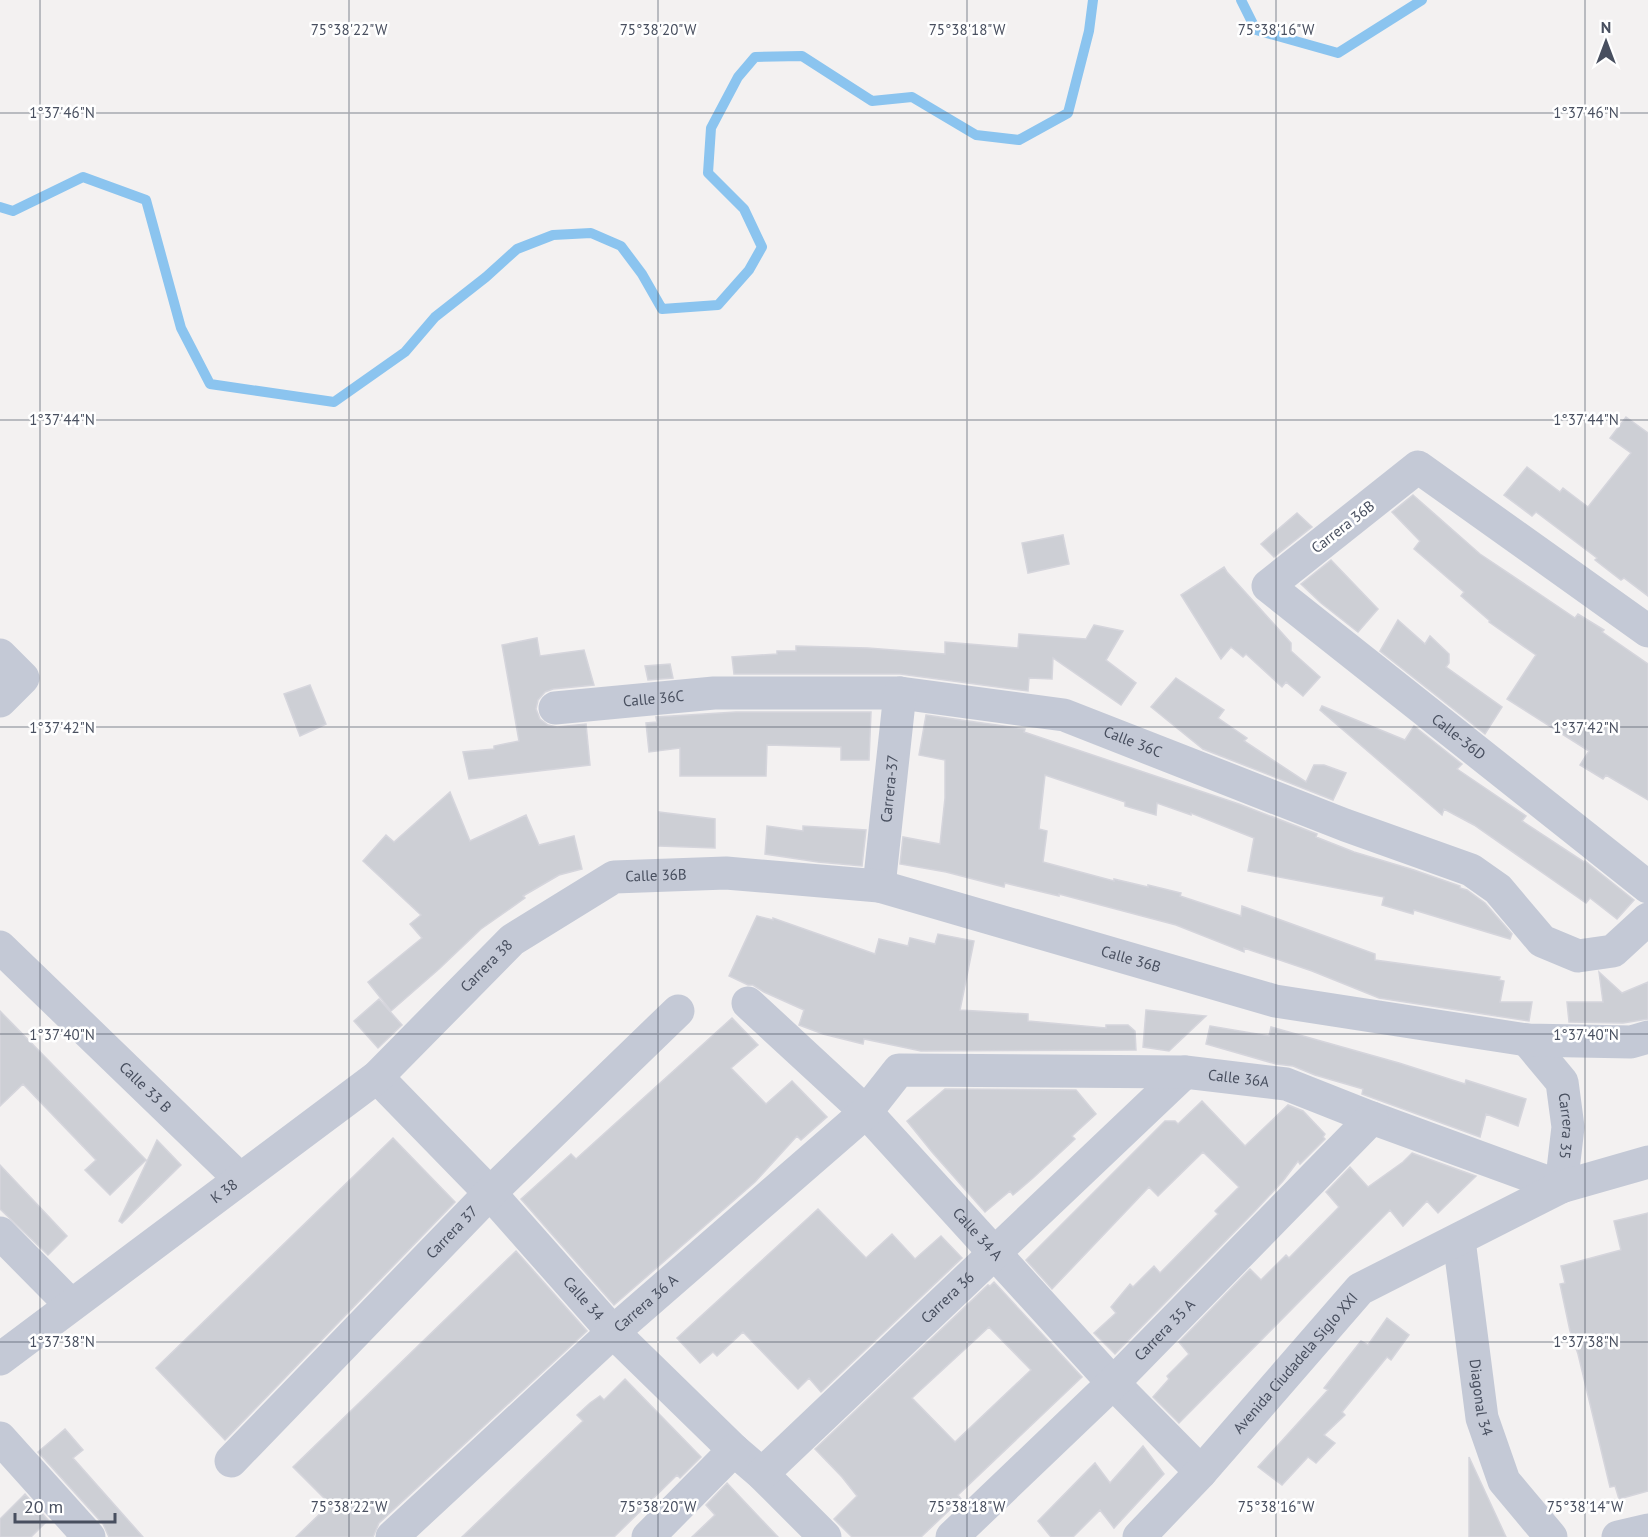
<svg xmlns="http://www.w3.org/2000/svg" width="1648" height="1537" font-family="'PT Sans',sans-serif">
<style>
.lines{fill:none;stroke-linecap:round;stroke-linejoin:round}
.stream{stroke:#8bc4ef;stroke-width:10}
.building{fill:#cdcfd5;stroke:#d5d5dc;stroke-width:1.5;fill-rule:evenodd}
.minor{stroke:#c4c9d6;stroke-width:33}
.ticks{fill:none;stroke:#484f5f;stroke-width:1.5;stroke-opacity:0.45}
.labels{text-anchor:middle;stroke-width:5;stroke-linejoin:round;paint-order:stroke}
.street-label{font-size:15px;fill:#484f5f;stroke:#fff}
.ticks-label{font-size:15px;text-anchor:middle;fill:#484f5f;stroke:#fff;stroke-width:5;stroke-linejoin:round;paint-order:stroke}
</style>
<rect width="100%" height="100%" fill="#f3f1f1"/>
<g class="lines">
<!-- stream -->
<path class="stream" d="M1241,0L1256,30L1338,53L1422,0
M0,207L13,211L83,177L146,200L181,328L210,384L334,402L405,352L435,317L486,277L517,249L553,235L591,233L621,246L642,274L662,309L718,305L749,270L762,247L744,209L708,173L711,128L738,77L755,57L802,56L872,101L912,97L976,135L1019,140L1068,113L1089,31L1093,0"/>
</g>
<!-- building -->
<path class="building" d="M1626,417L1648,433V596L1624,578L1621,580L1595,560L1597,558L1536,512L1532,516L1504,495L1527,467L1560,492L1563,488L1588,507L1631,453L1610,438Z
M1413,495L1480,554L1575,618L1578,614L1604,630L1602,632L1648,664V800L1606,775L1603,779L1580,765L1589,751L1507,699L1536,655L1489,622L1490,621L1461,596L1464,592L1414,549L1420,541L1392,512Z
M1297,513L1312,527L1274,557L1261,544Z
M1063,535L1069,564L1028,573L1022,543Z
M1331,560L1378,609L1358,632L1321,603L1301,584Z
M1224,567L1227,572L1291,643V651L1320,677L1303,696L1286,682L1282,687L1246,654L1243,657L1231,647L1221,659L1181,595Z
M1398,620L1425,644L1430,636L1449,654V663L1446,667L1502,707L1485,734L1380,651Z
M1094,625L1123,631L1106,660L1136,683L1121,705L1053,658L1052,679L1029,678L1028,691L900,674H734L732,657L777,654V651H796V646L868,648L945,654V642L1018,648L1019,634L1086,639Z
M537,638L540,656L584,650L594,685L553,689L545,692L538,700L536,709L540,719L548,725L557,727L586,724L590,765L469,779L463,752L494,749V746L519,741L502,645Z
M670,664L673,678L648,680L645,666Z
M1176,678L1224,710L1218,718L1247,738L1244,741L1306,782L1314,765H1324L1346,773L1333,800L1203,749L1151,707Z
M310,685L326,724L300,736L284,694Z
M1322,706L1405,740L1414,726L1462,764L1457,769L1526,816L1522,821L1584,862L1585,861L1634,900L1617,919L1590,898L1586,903L1474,825L1444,809L1442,815L1320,710Z
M736,712H871L869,760H841V747L767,745L766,776H680V748L649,752L646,723L657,722L656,717Z
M926,715L1025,729L1024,732L1239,804L1317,834L1316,837L1354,852L1414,870L1460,886V888L1467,890L1485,903L1512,934L1510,939L1414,910L1413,914L1382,905L1384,897L1248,871L1254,838L1191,813V815L1157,803L1156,815L1125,806V802L1045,775L1039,829L1047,831L1043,862L1114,881V879L1148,887V885L1181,893L1180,896L1241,916L1242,906L1375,954V960L1500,977L1499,980L1504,981L1500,1002H1532L1529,1021L1379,998L1312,971L1244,948V952L1176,925L1059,894V896L1005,883L1004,887L946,872L900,864L903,837L940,844L945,798V760L919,755Z
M450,792L470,841L526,815L539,845L574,836L582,869L559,875L523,896L525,898L481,929L439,969L391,1011L368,982L422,938L410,924L421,915L363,861L386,835L394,842Z
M659,812L715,819V848L659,846Z
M767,826L803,831V826L866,830L862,866L818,862L765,854Z
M757,916L773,920V918L875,954L879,939L908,946L910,938L935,944L938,934L974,941L960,1010L1028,1014V1021L1106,1028V1025H1128L1135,1031L1136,1050L921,1051L864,1039L863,1044L823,1034L799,1025L804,1010L764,992L753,985H748L729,976Z
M1599,972L1622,993L1648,982V1019L1623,1023L1569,1022L1567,1002H1603Z
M379,999L402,1025L378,1048L354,1021Z
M1146,1010L1206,1016L1169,1051L1143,1047Z
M0,1011L146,1160L110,1195L85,1170L96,1160L23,1084L0,1106Z
M732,1018L758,1045L731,1068L766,1104L792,1081L827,1117L801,1140L797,1136L755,1182L614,1305L521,1199L571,1154L576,1159Z
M1210,1026L1269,1036L1271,1027L1399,1063L1465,1084L1466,1080L1526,1099L1518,1126L1486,1114L1480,1137L1362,1094L1363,1089L1315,1075L1293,1066L1276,1064L1206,1044Z
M945,1089L1076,1090L1096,1114L1072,1136L1075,1139L1033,1178L1013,1195L1010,1191L985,1212L932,1152L907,1121Z
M1202,1101L1245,1146L1288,1105L1303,1111L1325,1134L1323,1137L1325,1139L1300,1164L1298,1161L1283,1181L1254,1212L1115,1354L1094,1333L1116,1313L1111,1307L1130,1284L1133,1287L1154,1266L1160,1273L1218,1214L1215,1211L1239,1187L1203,1152L1158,1196L1149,1187L1052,1289L1026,1260L1165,1121H1175L1178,1124Z
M393,1138L455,1202L225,1440L156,1368Z
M157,1140L181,1165L122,1223L119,1221Z
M1412,1153L1476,1176L1438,1213L1427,1201L1403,1226L1390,1210L1179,1423L1153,1397L1169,1379L1167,1376L1189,1354L1179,1342L1250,1269L1261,1280L1286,1255L1289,1258L1339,1207L1326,1192L1350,1167L1368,1187L1403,1162Z
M0,1165L67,1236L48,1255L0,1209Z
M818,1209L866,1258L892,1234L915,1259L941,1236L962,1258L821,1392L809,1378L798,1389L743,1332L717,1356L713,1352L700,1363L677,1338Z
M1648,1213V1491L1619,1499L1615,1486L1610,1487L1578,1354L1570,1331L1560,1284L1565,1283L1561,1266L1621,1250L1614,1221Z
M516,1251L587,1331L379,1523L373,1537H296L330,1504L293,1467Z
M994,1282L1082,1377L958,1495L961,1499L921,1537H852L834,1519L857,1496L842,1477L815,1449L988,1285L990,1286ZM989,1327L1031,1370L955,1442L912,1398Z
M1387,1318L1409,1335L1391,1360L1387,1357L1342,1412L1345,1415L1324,1435L1335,1443L1316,1463L1308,1457L1282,1485L1258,1467L1328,1390L1324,1388L1361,1341L1368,1345Z
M625,1379L701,1457L680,1478L677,1475L614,1537H462L583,1421L577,1415L590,1403L600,1396L604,1400Z
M65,1429L83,1450L73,1458L143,1537H109L103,1524L38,1452Z
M1143,1446L1164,1474L1114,1528L1100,1510L1073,1537H1051L1038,1521L1095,1463L1110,1483Z
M1469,1457L1506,1537H1469Z
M727,1483L742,1499L778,1537H692L715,1515L706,1505Z
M25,1494L48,1520L31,1537H0V1519Z"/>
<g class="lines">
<!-- minor -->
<g class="minor">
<path id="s1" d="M1648,631L1418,467L1268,586L1648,887"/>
<path d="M0,655L23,678L0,701"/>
<path id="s2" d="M555,708L714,693H900L1064,715L1345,825L1471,870L1498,889L1542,941L1578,956L1613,951L1648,919"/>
<path id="s3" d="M879,886L900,693"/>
<path id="s4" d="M0,947L240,1179"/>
<path id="s5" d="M748,1003L866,1112L1113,1383L1201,1472"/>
<path id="s6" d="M1527,1040L1562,1082L1568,1127L1561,1187"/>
<path id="s7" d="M377,1077L490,1193L613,1332L734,1450L762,1474L825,1537"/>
<path d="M0,1233L71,1305"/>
<path id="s8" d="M1459,1240L1482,1418L1504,1481L1551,1537"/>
<path id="s9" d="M0,1359L377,1077L512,940L614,877L726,873L879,886L1275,1001L1527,1040L1631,1042L1648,1037"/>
<path d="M0,1438L89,1537"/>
<path id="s10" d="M231,1461L490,1193L678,1011"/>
<path id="s11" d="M762,1474L1185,1072"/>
<path id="s12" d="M392,1537L613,1332L866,1112L899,1070L1185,1072L1286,1084L1372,1118L1561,1187"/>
<path d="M648,1537L734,1450"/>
<path id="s13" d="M952,1537L1113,1383L1372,1118"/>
<path id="s14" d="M1139,1537L1201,1472L1360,1289L1561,1187L1648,1162"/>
<path d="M1618,1537L1648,1530"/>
</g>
</g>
<!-- ticks -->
<path class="ticks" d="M40,0V1537M349,0V1537M658,0V1537M967,0V1537M1276,0V1537M1585,0V1537M0,113H1648M0,420H1648M0,727H1648M0,1034H1648M0,1342H1648"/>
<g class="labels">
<!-- street labels -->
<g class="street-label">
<text transform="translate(1343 527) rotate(-38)" y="5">Carrera 36B</text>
<text dy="5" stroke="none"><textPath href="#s2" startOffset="99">Calle 36C</textPath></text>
<text dy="5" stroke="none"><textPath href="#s1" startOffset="717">Calle-36D</textPath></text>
<text dy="5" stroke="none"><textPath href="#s2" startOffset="585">Calle 36C</textPath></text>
<text dy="5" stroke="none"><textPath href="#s3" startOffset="98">Carrera-37</textPath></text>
<text dy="5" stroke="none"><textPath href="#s9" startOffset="825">Calle 36B</textPath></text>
<text dy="5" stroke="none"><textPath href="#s9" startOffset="1311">Calle 36B</textPath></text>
<text dy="5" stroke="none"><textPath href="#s9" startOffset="627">Carrera 38</textPath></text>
<text dy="5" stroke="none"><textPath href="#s12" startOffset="1030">Calle 36A</textPath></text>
<text dy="5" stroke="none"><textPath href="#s4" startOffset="202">Calle 33 B</textPath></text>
<text dy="5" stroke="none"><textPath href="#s6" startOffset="99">Carrera 35</textPath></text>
<text dy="5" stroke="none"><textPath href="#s9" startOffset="280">K 38</textPath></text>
<text dy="5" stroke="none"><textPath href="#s10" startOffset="318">Carrera 37</textPath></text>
<text dy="5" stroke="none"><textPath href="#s5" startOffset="326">Calle 34 A</textPath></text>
<text dy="5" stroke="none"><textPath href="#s11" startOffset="256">Carrera 36</textPath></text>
<text dy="5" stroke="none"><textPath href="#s7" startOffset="303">Calle 34</textPath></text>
<text dy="5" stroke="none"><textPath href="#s12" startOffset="345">Carrera 36 A</textPath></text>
<text dy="5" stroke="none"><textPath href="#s13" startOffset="297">Carrera 35 A</textPath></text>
<text dy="5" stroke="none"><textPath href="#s14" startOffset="234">Avenida Ciudadela Siglo XXI</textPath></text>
<text dy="5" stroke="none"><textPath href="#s8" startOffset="159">Diagonal 34</textPath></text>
</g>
</g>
<g class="ticks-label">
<text x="349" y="35">75°38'22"W</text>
<text x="658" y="35">75°38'20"W</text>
<text x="967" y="35">75°38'18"W</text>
<text x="1276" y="35">75°38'16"W</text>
<text x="62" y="118">1°37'46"N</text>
<text x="1586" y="118">1°37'46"N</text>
<text x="62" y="425">1°37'44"N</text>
<text x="1586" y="425">1°37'44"N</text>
<text x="62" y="733">1°37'42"N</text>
<text x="1586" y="733">1°37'42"N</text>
<text x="62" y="1040">1°37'40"N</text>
<text x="1586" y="1040">1°37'40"N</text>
<text x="62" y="1347">1°37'38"N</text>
<text x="1586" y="1347">1°37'38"N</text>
<text x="349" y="1512">75°38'22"W</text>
<text x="658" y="1512">75°38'20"W</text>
<text x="967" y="1512">75°38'18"W</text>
<text x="1276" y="1512">75°38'16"W</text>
<text x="1585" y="1512">75°38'14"W</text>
</g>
<!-- north arrow -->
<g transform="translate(1606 42)" stroke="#ffffff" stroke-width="4.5" paint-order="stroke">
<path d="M0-4.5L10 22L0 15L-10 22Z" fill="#484f5f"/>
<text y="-9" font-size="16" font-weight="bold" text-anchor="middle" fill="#484f5f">N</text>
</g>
<!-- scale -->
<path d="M15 1513v9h100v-9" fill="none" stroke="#484f5f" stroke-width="3"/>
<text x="24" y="1513" font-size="18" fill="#484f5f" stroke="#ffffff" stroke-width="4.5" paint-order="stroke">20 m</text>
</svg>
